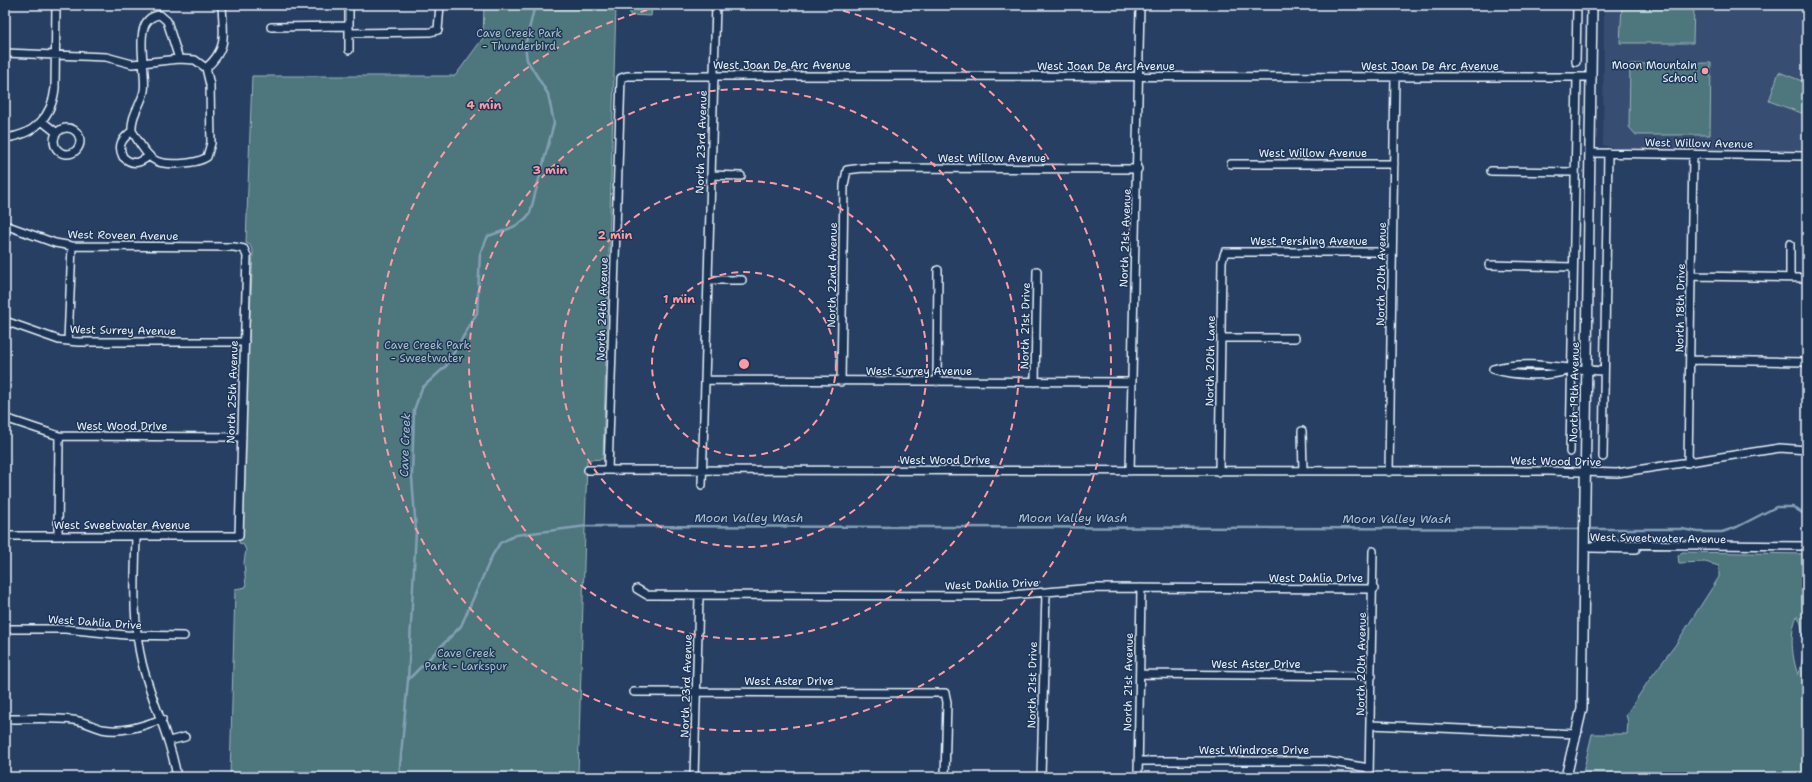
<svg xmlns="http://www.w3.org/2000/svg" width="1812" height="782" font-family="'Shantell Sans',sans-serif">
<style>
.built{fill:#374d72}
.green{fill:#4e777b;stroke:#9bb4ba;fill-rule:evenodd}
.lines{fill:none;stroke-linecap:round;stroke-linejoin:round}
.stream{stroke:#84a0b6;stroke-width:2.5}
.minor-casing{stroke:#e8f1f8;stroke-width:10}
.major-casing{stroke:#e8f1f8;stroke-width:12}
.minor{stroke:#1d3557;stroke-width:7}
.major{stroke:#1d3557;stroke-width:9}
.ring{fill:none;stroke:#ff9aa2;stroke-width:2;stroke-dasharray:7 5}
.poi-dot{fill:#ff9aa2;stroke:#1d3557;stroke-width:1.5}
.labels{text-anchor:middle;stroke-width:3;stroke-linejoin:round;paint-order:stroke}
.park-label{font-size:11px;fill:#aac0c6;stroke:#1d3557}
.street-label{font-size:11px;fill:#e8f1f8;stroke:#1d3557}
.poi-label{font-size:11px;fill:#e8f1f8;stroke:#1d3557;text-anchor:end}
.water-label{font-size:12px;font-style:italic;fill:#aec2d2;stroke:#1d3557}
.centre{fill:#ff9aa2;stroke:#1d3557;stroke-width:2}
.ring-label{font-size:12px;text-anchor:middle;font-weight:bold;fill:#ff9aa2;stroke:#1d3557;stroke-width:3;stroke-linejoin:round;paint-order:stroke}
</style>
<rect width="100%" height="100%" fill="#273f62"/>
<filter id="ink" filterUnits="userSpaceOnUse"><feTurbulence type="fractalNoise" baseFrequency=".025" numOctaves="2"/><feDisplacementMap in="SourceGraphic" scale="8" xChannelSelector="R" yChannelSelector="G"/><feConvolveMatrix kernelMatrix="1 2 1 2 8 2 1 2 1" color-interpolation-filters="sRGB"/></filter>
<g filter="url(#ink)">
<!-- built -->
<path class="built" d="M1604,5H1807V151L1613,148L1603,145Z"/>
<!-- green -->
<path class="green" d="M484,5H616L603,459L587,460L578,777H230L235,589L246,587L244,562L246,550L243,544L239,543L253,252L250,245L246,243L252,76H455L483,38Z
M630,5H652L651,16L630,15Z
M1622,5H1694L1693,43H1620Z
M1711,63L1710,135H1636L1629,127L1630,64Z
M1779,72L1807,83V115L1769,101Z
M1682,552L1807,554V777H1582L1592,734H1627L1628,722L1626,715L1649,680L1676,644L1719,577V566L1705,562L1679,563L1678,556ZM1797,616C1806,626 1804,664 1798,675C1792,657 1789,634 1797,616Z"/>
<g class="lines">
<!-- stream -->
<path class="stream" d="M1587,529H1682L1698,532H1722L1737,527L1776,507H1793L1807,516
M408,680L461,626L492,556L500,543L516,535L587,526L1582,529
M399,777L408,680L416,531L412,477L414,410L422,388L446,366L477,313L480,254L488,236C503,231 521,227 530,213L554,123L548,94L527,60L525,46L535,5"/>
<defs>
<path id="minor" d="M271,27L349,26
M349,33L430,32L438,30L440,5
M349,50V5
M5,53L106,57L132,64L179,59L195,60L206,68L210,85L211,143L207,157C197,164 163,167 153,159C144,153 138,140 132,131
M1576,62L1577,5
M206,68C229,48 223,33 222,5
M43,122L57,133
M54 141a13 13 0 1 1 26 0a13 13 0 1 1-26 0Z
M132,131C131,114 141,106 144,91C148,71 129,17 160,15L167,21L179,59
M132,131C122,139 117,145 123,157C133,166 140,163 149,156
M5,138C34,135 52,117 55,88L56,5
M1591,153L1807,156
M1231,164H1394
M1491,171L1574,172
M711,175L741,176
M5,225L55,243L72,246L234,247L244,249L247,256L239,536H5
M1489,265L1573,267
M1692,276L1807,278
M1790,277V244
M708,280H742
M5,321L59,340L78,342H245
M1221,338H1295
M68,341L72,246
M1690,360L1807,362
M1493,369C1528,359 1569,370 1604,371
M1493,369C1514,376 1550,377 1571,370
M705,380L1132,382
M841,382L844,185L847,170L863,168L1138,169
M937,382L938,270
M1035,382L1037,271
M5,418L59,436L242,437
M1302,431L1303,471
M1570,452L1577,77
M1603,457L1608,153
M1688,463L1693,154
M588,470L1548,471L1617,473L1780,448L1807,450
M608,470L621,78L627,76H704L1592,77
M1130,471L1140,5
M1219,472L1222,261L1225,252H1392
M1389,472L1395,77
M702,485L716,5
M58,536L59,436
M136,536C135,578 132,622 142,663C152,703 170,736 177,777
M1584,548L1600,544L1807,546
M1591,548L1636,549
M637,589L647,595L1000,596L1093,588L1374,589
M5,629H65L126,635L184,636
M1140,674L1372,676
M634,692L945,693L947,702L945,777
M5,719C27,719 50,717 73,720C83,721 92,726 102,729C123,733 143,726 162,719
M1370,725L1577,734
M169,741L185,737
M1138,761H1326L1369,768
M694,777L699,596
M1041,777L1046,593
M1138,777L1141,588
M1369,777L1373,551"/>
<path id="major" d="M1566,777L1582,708L1592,5"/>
</defs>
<!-- minor casing -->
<use href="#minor" class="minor-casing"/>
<!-- major casing -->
<use href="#major" class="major-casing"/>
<!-- minor -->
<use href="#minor" class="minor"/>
<!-- major -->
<use href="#major" class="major"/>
</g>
</g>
<!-- distance rings -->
<g class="ring">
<circle cx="744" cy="364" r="92"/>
<circle cx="744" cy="364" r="183"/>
<circle cx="744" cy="364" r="275"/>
<path d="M820 5A367 367 0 1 1 668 5"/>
</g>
<!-- markers -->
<circle class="poi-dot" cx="1705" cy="71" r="4"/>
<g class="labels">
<!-- park labels -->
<g class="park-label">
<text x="519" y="37">Cave Creek Park<tspan x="519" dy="13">- Thunderbird</tspan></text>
<text x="427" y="349">Cave Creek Park<tspan x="427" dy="13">- Sweetwater</tspan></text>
<text x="466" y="657">Cave Creek<tspan x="466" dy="13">Park - Larkspur</tspan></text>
</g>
<!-- street labels -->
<g class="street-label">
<text x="782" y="69">West Joan De Arc Avenue</text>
<text x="1106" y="70">West Joan De Arc Avenue</text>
<text x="1430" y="70">West Joan De Arc Avenue</text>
<text transform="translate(701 142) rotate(-88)" y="4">North 23rd Avenue</text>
<text transform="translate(1699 143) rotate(1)" y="4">West Willow Avenue</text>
<text x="1313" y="157">West Willow Avenue</text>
<text x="992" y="162">West Willow Avenue</text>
<text transform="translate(123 235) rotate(1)" y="4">West Roveen Avenue</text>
<text transform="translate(1125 238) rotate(-88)" y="4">North 21st Avenue</text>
<text x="1309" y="245">West Pershing Avenue</text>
<text transform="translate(1381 274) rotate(-89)" y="4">North 20th Avenue</text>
<text transform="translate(832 275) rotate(-89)" y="4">North 22nd Avenue</text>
<text transform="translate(1680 308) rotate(-89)" y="4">North 18th Drive</text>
<text transform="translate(602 309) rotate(-88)" y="4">North 24th Avenue</text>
<text transform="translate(1025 326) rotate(-89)" y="4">North 21st Drive</text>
<text transform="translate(123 330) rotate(1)" y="4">West Surrey Avenue</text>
<text transform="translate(1210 361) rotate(-89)" y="4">North 20th Lane</text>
<text x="919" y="375">West Surrey Avenue</text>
<text transform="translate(232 392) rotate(-88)" y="4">North 25th Avenue</text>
<text transform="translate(1574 392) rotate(-89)" y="4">North 19th Avenue</text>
<text x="122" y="430">West Wood Drive</text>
<text x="945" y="464">West Wood Drive</text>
<text transform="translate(1556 461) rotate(1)" y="4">West Wood Drive</text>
<text x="122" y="529">West Sweetwater Avenue</text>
<text transform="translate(1658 538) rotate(1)" y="4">West Sweetwater Avenue</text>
<text x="1316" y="582">West Dahlia Drive</text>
<text transform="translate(992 584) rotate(-2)" y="4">West Dahlia Drive</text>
<text transform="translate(95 622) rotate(4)" y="4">West Dahlia Drive</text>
<text x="1256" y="668">West Aster Drive</text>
<text transform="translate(1361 664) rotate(-89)" y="4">North 20th Avenue</text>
<text x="789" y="685">West Aster Drive</text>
<text transform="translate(1128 682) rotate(-89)" y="4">North 21st Avenue</text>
<text transform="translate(1032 685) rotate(-89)" y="4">North 21st Drive</text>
<text transform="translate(686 686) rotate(-88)" y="4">North 23rd Avenue</text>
<text x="1254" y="754">West Windrose Drive</text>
</g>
<!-- poi labels -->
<g class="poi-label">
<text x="1697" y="69">Moon Mountain<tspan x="1697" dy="13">School</tspan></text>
</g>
<!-- water labels -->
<g class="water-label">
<text transform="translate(405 445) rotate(-88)" y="4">Cave Creek</text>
<text x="749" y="522">Moon Valley Wash</text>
<text x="1073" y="522">Moon Valley Wash</text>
<text x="1397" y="523">Moon Valley Wash</text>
</g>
</g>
<circle cx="744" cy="364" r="6" class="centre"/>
<g class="ring-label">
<text x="484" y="109">4 min</text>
<text x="550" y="174">3 min</text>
<text x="615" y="239">2 min</text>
<text x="679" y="303">1 min</text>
</g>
<!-- margin -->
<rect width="1812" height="782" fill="none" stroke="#1d3557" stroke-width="20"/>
<rect x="10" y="10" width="1792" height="762" fill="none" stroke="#e8f1f8" stroke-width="1.5" filter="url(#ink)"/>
</svg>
